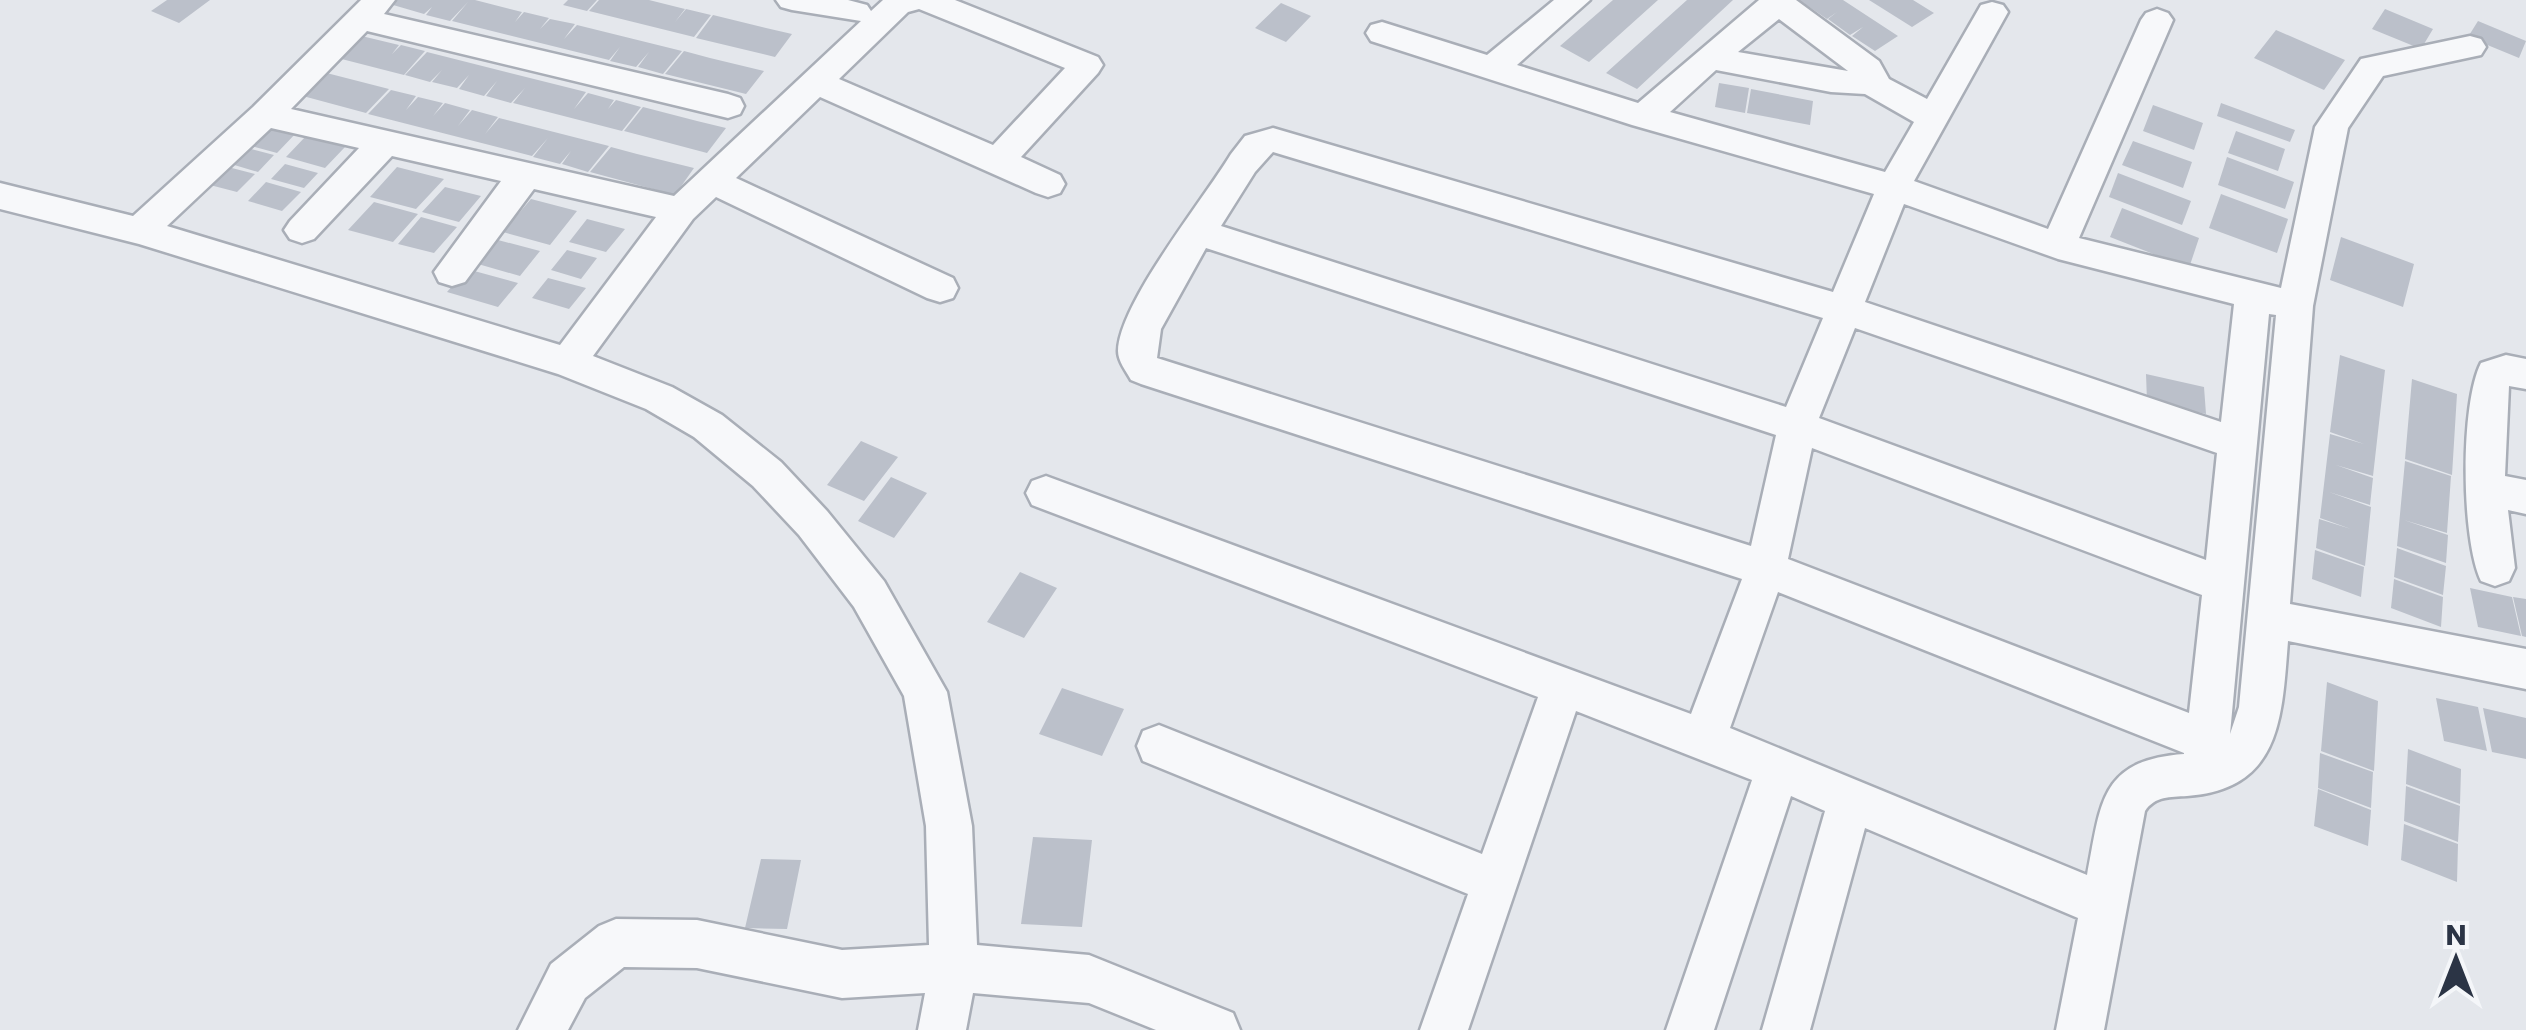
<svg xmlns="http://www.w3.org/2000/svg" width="2526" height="1030" font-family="Poppins,sans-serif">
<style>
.building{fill:#bbc0ca}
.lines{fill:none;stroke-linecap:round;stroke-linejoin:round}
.minor-casing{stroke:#a9aeb7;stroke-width:5}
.minor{fill:#f7f8fa;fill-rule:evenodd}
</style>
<rect width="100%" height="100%" fill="#e4e7ec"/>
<!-- building -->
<path class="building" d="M167,0H210L179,23L151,11Z
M376,0H475L522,12L515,22L524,12L549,18L540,29L550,19L575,24L564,39L577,25L682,51L663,74L638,67L649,52L636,67L610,61L620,47L609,60L452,21L468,2L450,21L426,15L432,7L424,14Z
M568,0H597L587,11L563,5Z
M599,0H649L685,9L675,22L686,9L711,15L694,37L589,11Z
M1613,0H1658L1589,62L1560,46Z
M1687,0H1733L1637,89L1606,73Z
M1799,0H1843L1898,36L1875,51L1852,36L1863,27L1850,35L1828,19L1837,12L1827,19Z
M1869,0H1913L1934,13L1912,27Z
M1281,3L1311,16L1286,42L1255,28Z
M2385,9L2433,29L2421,49L2372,29Z
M713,15L766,28L792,34L775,57L696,38Z
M2478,21L2526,41L2519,58L2468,37Z
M2276,30L2345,60L2324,90L2254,58Z
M349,33L399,45L392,54L401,45L425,51L404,75L326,55Z
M684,51L710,58L764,71L746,94L665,74Z
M427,52L586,92L574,109L588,93L614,100L608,109L616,100L641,107L622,131L513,103L525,88L511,103L486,96L497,81L484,96L459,89L469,75L457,88L432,82L442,70L430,82L405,75Z
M311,69L389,89L366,113L288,92Z
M1719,83L1749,88L1745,113L1715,107Z
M1751,89L1813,101L1810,125L1747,113Z
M391,90L416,96L406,110L418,97L443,103L433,116L445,103L470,110L458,126L472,110L498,117L485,134L499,118L609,146L588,172L562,164L571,151L560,164L533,157L548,138L532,156L368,114Z
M2221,103L2295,130L2290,142L2217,116Z
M2153,105L2203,123L2194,150L2143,131Z
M643,107L697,121L726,128L707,153L624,131Z
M270,123L298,131L277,153L248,145Z
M2236,131L2285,149L2278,171L2228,153Z
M306,136L345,147L325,168L286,157Z
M2133,141L2192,162L2183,188L2122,165Z
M611,147L637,154L694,168L675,195L590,172Z
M247,148L274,155L258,172L231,164Z
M2227,157L2294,182L2285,209L2218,185Z
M285,164L318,173L304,188L271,179Z
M228,167L255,174L237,192L210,185Z
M397,167L444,179L416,209L370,197Z
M2118,173L2191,201L2182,225L2109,197Z
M266,182L301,192L282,211L248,201Z
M445,187L481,196L459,222L422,212Z
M2221,194L2288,219L2277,253L2209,228Z
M531,199L577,211L550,245L503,232Z
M374,202L418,214L393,242L348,230Z
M2122,208L2199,238L2189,268L2110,237Z
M421,217L457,227L434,253L398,244Z
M587,219L625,229L606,252L569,242Z
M2341,237L2414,264L2403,307L2330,280Z
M498,240L540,251L520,276L478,264Z
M567,250L597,258L581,279L551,270Z
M467,269L518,283L498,307L447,292Z
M548,278L586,288L569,309L532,298Z
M2340,355L2385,370L2373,476L2336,465L2373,478L2370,505L2329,492L2371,507L2365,566L2316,548L2319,519L2351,529L2320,518L2330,434L2364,444L2330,432Z
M2146,374L2204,387L2206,414L2147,401Z
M2412,379L2457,394L2452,475L2405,459Z
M861,441L898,457L864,501L827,485Z
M2405,461L2451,476L2447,533L2404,520L2448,535L2446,563L2397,546Z
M891,477L927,493L894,538L858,521Z
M2397,548L2446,566L2443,595L2394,577Z
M2315,550L2364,567L2361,597L2312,579Z
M1020,572L1057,588L1024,638L987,622Z
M2394,579L2443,597L2441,627L2391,608Z
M2470,588L2512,597L2521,636L2478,627Z
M2513,597L2526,599V637L2522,636Z
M2327,682L2378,701L2374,771L2321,751Z
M1062,688L1124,709L1102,756L1039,734Z
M2436,698L2478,707L2487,751L2444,741Z
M2483,708L2526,718V759L2492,752Z
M2408,749L2461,769L2460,804L2406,784Z
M2320,753L2373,772L2371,808L2318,788Z
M2406,786L2460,806L2458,842L2404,821Z
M2318,789L2371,810L2368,846L2314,826Z
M2404,824L2458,844L2457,882L2401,860Z
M1033,837L1092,840L1082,927L1021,924Z
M761,859L801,860L787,929L745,928Z"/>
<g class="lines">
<defs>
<path id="minor" d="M361,0H395L384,14L728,94L740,98L744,106L740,114L728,118L367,31L291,109L674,196L861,21L792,10L781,7L776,0H848L867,5L871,11L883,0H955L1098,57L1103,65L1098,73L1021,157L1060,175L1065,184L1060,193L1048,197L1036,193L820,97L736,178L953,278L958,288L953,298L940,302L927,298L716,197L693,219L593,356L672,387L722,415L781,462L827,511L884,581L947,692L972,826L977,945L1089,955L1233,1013L1240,1030H1156L1089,1003L973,993L966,1030H918L925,993L842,998L697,968L624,967L585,998L568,1030H518L551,964L599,926L616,919L697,920L842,950L929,945L926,826L904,696L854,607L799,535L753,486L694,437L646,409L558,374L139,244L0,209V183L133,216L253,107ZM919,9L1065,68L993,145L839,79L908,12ZM271,128L359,148L290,221L284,230L290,239L302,243L314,239L392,156L501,181L434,272L439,282L452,286L465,282L534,189L656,217L560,345L167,226Z
M1554,0H1590L1517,65L1638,103L1759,0H1796L1879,61L1889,79L1927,99L1981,5L1992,2L2003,5L2008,12L1914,181L2048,229L2141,20L2146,13L2157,9L2168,13L2173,20L2079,238L2281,288L2315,127L2361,59L2470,36L2481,39L2486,47L2481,55L2383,76L2348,128L2313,306L2290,604L2526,649V689L2288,641C2282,718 2281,789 2187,796C2170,797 2155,796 2145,811L2104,1030H2056L2078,918L1865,828L1810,1030H1762L1825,811L1791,796L1714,1030H1666L1752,780L1576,711L1468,1030H1420L1468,894L1143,761L1137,746L1143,731L1159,725L1482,854L1538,697L1032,505L1026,493L1032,481L1046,476L1691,714L1742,579L1141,384L1131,380C1126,371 1118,361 1118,351C1119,303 1204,199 1231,154L1245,136L1273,128L1833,292L1874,194L1632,125L1371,41L1366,33L1371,25L1382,22L1487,55ZM1779,19L1848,71L1738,52ZM1716,70L1831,92L1865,94L1914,122L1885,172L1670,112ZM1273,152L1823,318L1786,407L1221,226L1255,172ZM1904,204L2058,259L2234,304L2221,422L1865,302ZM1206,248L1776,435L1751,546L1157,358L1161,329ZM2269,314L2276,315L2239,707L2230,734ZM1855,328L2217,453L2206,560L1819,418ZM1812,448L2202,595L2189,713L1788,559ZM1778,592L2184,753V754C2099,760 2101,804 2087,875L1730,728Z
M2506,355L2526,359V389L2509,386L2505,476L2526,480V514L2508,510L2515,568L2509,581L2495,586L2481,581C2461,539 2460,404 2481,363Z"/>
</defs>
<!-- minor casing -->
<use href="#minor" class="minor-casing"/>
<!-- minor -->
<use href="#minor" class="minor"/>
</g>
<!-- north arrow -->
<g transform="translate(2456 960)" stroke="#f4f6f9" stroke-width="8" paint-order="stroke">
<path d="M0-8L18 38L0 25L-18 38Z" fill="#2b3445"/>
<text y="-15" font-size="28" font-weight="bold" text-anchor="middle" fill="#2b3445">N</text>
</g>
</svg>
